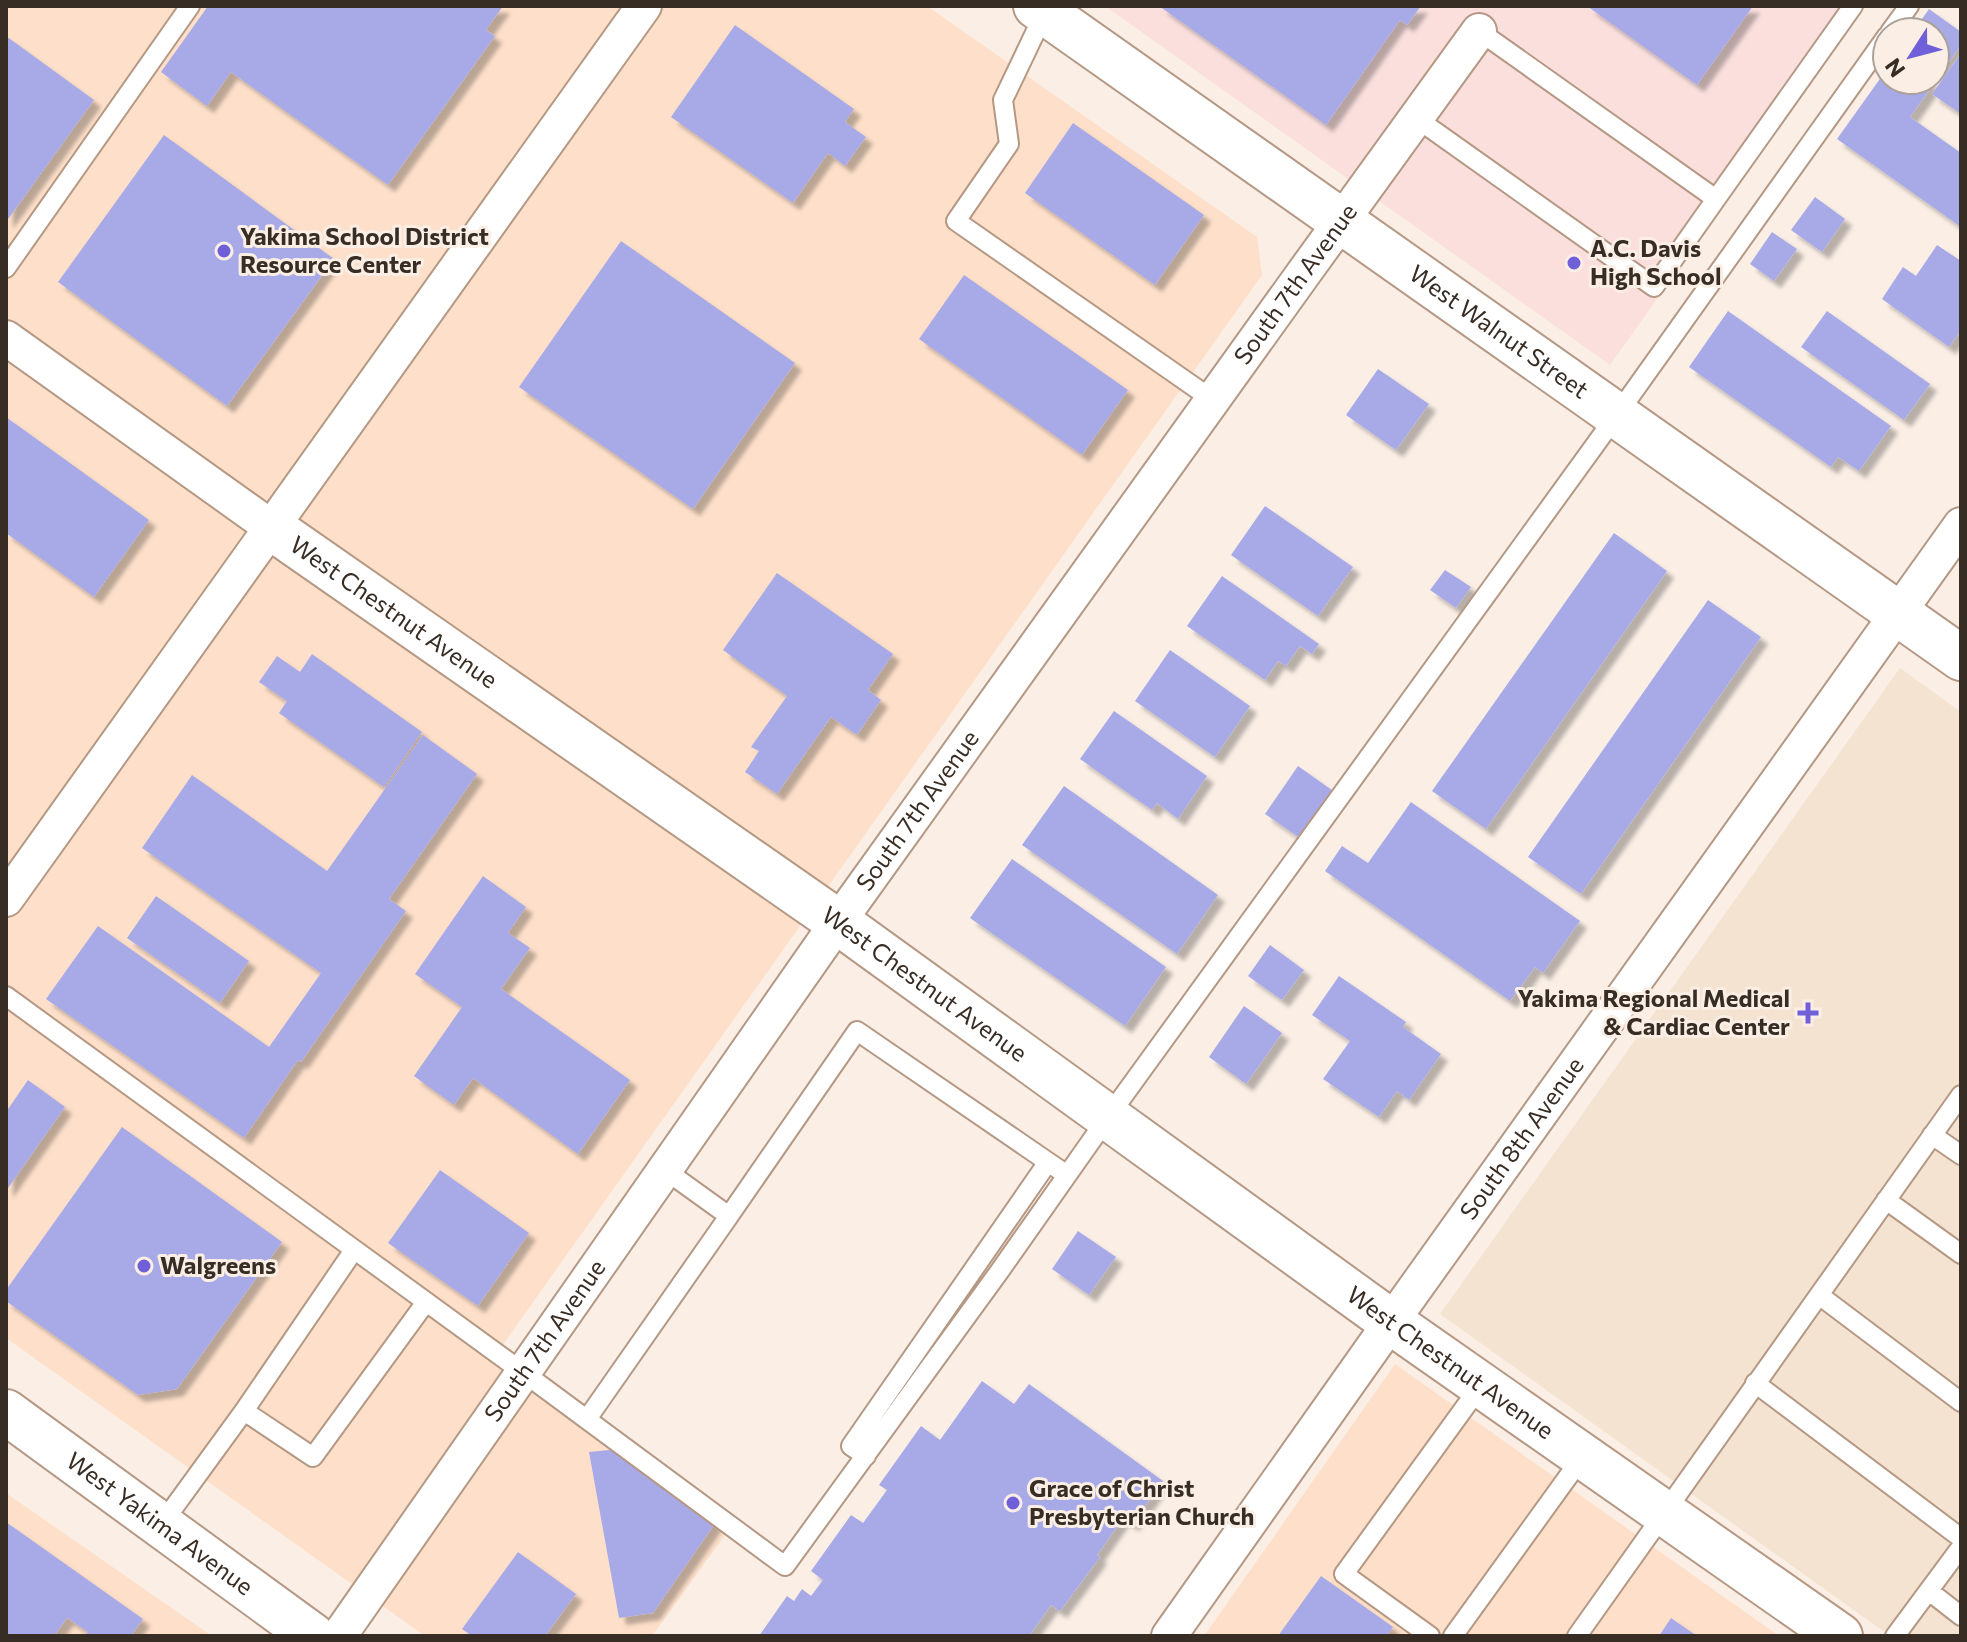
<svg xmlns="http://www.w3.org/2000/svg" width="1967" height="1642" font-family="Commissioner,sans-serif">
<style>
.built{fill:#fee0ca}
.education{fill:#fadfdd}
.medical{fill:#f5e3d2}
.building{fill:#a8aae7;filter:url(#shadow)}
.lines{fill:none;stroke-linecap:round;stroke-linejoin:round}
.lane-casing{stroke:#b59883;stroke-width:22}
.street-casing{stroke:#b59883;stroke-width:38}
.secondary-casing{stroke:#b59883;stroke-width:48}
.lane{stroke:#fff;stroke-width:18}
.street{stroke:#fff;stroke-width:34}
.secondary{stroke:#fff;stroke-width:44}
.poi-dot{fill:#6f60da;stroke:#faeee5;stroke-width:3}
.labels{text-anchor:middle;stroke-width:6;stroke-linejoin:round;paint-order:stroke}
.poi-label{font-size:24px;font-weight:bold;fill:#382d24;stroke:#faeee5;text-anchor:start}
.street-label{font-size:24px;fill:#382d24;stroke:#faeee5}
</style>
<defs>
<filter id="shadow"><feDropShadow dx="7" dy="7" stdDeviation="2" flood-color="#0004"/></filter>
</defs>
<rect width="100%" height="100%" fill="#faeee5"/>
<!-- built -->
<path class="built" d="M6,6H927L1257,237L1262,275L497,1353L733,1524L652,1636H425L6,1338Z
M1395,1364L1779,1636H1204Z
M6,1493L212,1636H6Z"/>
<!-- education -->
<path class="education" d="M1105,6H1865L1610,365Z"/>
<!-- medical -->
<path class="medical" d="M1900,668L1961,712V1636H1890L1440,1314Z"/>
<!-- building -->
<path class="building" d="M208,6H503L486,30L495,36L388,185L231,72L207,106L161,72Z
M1159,6H1421L1407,25L1400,20L1326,125Z
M1587,6H1753L1697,85Z
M1929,9L1961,32V45L1910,117L1961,153V227L1837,139L1887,69V80H1935V32H1913Z
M735,25L854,109L845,122L866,137L845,166L828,153L793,203L671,117Z
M6,36L94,100L6,222Z
M1961,53V114L1932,94Z
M1073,123L1204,215L1155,285L1025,193Z
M164,135L334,259L227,406L58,282Z
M1815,197L1845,219L1822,252L1791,230Z
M1772,232L1797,249L1774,281L1750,264Z
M621,241L795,363L693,509L519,387Z
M1937,245L1961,261V330L1949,347L1882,299L1903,267L1916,276Z
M964,275L1128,390L1082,455L919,339Z
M1728,311L1891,426L1859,471L1838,457L1831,467L1689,367Z
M1827,311L1930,384L1904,420L1801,347Z
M1378,369L1429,404L1396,450L1346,415Z
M6,417L149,520L94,597L6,533Z
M1265,506L1353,567L1318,616L1231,555Z
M1614,533L1667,571L1486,829L1432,791Z
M1445,570L1471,587L1456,608L1430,590Z
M777,573L893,654L868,690L881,700L857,735L831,717L777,794L745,772L759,751L751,747L787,696L723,650Z
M1222,576L1319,644L1312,654L1300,646L1286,666L1278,661L1265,680L1187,626Z
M1708,600L1761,637L1581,894L1528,857Z
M1170,650L1250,706L1215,757L1135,701Z
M312,654L422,732L384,787L279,713L287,701L259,682L277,656L300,672Z
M1114,711L1207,776L1178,819L1157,803L1152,810L1080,759Z
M423,735L477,774L389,899L406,911L301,1062L298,1060L244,1138L46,999L98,926L269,1047L321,973L142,848L192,775L327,871Z
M1298,766L1336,793L1303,840L1265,814Z
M1064,786L1218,895L1177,954L1022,845Z
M1411,802L1580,921L1543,973L1535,967L1510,1001L1325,871L1342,846L1368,863Z
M1012,859L1166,967L1125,1026L970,918Z
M483,876L526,907L508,933L530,948L501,989L630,1080L578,1154L473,1078L454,1105L414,1076L462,1007L415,974Z
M156,896L249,961L220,1003L127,938Z
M1270,945L1304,970L1282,1000L1248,976Z
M1339,976L1406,1022L1403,1027L1441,1054L1409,1100L1397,1091L1379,1117L1323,1079L1350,1041L1312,1015Z
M1244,1006L1282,1033L1246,1084L1209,1057Z
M28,1080L65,1107L6,1191V1112Z
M122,1127L282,1242L177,1389L138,1395L6,1301V1290Z
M440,1170L529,1233L478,1306L388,1243Z
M1078,1231L1116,1257L1089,1295L1052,1269Z
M982,1381L1014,1404L1029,1384L1163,1481L1132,1524L1123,1518L1097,1555L1100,1557L1060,1611L1051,1605L1029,1636H759L787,1596L794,1601L802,1589L811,1596L823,1580L811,1571L851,1515L863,1523L887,1490L879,1485L921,1426L940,1440Z
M619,1449L718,1519L653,1613L619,1618L589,1452Z
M6,1522L143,1619L131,1636H85L88,1632L67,1618L54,1636H6Z
M518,1552L576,1594L545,1636H472L462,1629Z
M1321,1576L1393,1627L1387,1636H1278Z
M1671,1618L1697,1636H1659Z"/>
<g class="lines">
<defs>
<path id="lane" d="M1045,12L1003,100L1009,144L956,221L1213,400
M1890,32L1909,6
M1416,118L1654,287L1716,199L1479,31
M1716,199L1853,6
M6,268L190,6
M6,996L524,1373L785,1566L999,1272L1108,1117L1616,416L1887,36
M1932,1135L1961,1155
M665,1170L729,1216L857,1031L1067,1175
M1886,1200L1961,1254
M1819,1295L1961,1402
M1755,1383L1961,1538
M244,1411L354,1250
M587,1419L729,1216
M866,1456L851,1446L1048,1162
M161,1525L244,1411L313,1457L426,1302
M1929,1591L1961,1616
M1430,1636L1344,1574L1481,1385
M1453,1636L1583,1456
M1577,1636L1961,1095
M1895,1636L1961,1547"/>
<g id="street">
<path d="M6,338L272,528"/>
<path d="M6,899L644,6"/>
<path id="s1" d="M339,1636L838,922L1303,274L1479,31"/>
<path id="s2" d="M1169,1636L1391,1322L1961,525"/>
</g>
<g id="secondary">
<path id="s3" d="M1036,6L1961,658"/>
<path id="s4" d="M272,528L838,922L1391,1322L1840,1636"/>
<path id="s5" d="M6,1412L313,1636"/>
</g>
</defs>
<!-- lane casing -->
<use href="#lane" class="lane-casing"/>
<!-- street casing -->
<use href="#street" class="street-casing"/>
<!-- secondary casing -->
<use href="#secondary" class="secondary-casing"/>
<!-- lane -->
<use href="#lane" class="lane"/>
<!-- street -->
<use href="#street" class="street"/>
<!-- secondary -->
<use href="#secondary" class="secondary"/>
</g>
<!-- markers -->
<g class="poi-dot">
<circle cx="224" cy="251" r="8"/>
<circle cx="1574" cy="263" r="8"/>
<path d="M1804 1001h8v8h8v8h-8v8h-8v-8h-8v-8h8z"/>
<circle cx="144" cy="1266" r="8"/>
<circle cx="1013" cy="1503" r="8"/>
</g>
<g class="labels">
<!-- poi labels -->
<g class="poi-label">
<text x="240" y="245">Yakima School District<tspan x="240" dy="28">Resource Center</tspan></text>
<text x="1590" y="257">A.C. Davis<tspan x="1590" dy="28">High School</tspan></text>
<text x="1790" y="1007" text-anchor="end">Yakima Regional Medical<tspan x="1790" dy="28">&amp; Cardiac Center</tspan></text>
<text x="160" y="1274">Walgreens</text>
<text x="1029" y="1497">Grace of Christ<tspan x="1029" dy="28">Presbyterian Church</tspan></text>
</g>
<!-- street labels -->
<g class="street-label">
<text dy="8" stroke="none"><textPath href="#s1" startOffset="1656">South 7th Avenue</textPath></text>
<text dy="8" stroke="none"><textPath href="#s3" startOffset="566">West Walnut Street</textPath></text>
<text dy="8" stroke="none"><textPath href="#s4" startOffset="148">West Chestnut Avenue</textPath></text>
<text dy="8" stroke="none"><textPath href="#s1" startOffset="1008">South 7th Avenue</textPath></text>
<text dy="8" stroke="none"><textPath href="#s4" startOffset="796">West Chestnut Avenue</textPath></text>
<text dy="8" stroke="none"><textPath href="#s2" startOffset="610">South 8th Avenue</textPath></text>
<text dy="8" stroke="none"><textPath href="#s1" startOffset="360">South 7th Avenue</textPath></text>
<text dy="8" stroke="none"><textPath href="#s4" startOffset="1444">West Chestnut Avenue</textPath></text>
<text dy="8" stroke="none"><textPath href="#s5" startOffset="190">West Yakima Avenue</textPath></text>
</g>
</g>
<!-- border -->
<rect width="1967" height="1642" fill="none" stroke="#382d24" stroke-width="16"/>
<!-- north arrow -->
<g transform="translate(1911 56) rotate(234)"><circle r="38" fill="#faeee5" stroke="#aca198" stroke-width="2"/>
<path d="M0-6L14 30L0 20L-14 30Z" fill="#6f60da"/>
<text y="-12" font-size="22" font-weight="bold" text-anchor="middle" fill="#382d24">N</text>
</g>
</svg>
